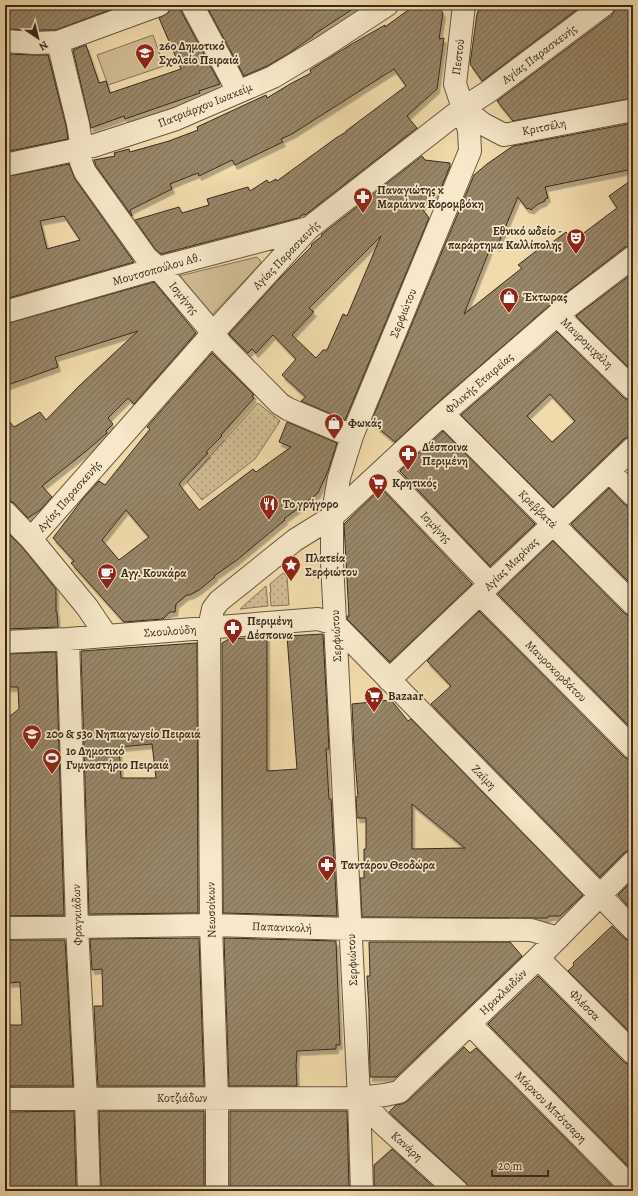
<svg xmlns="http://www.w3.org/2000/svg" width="638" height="1196" font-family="Alegreya,serif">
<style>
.park{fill:#d2bd94;stroke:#857458}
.garden{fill:url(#garden-dots);stroke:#857458}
.building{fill:url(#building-hatch);stroke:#382a1d;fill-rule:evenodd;filter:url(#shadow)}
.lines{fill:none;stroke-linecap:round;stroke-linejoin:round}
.minor-casing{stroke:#665641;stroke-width:24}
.minor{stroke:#f6e8c9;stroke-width:22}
.labels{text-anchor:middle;stroke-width:3.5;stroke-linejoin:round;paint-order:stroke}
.poi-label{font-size:12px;font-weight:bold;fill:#382a1d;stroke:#f6e8c9;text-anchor:start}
.street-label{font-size:12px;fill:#382a1d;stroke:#f6e8c9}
</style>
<defs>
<pattern id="garden-dots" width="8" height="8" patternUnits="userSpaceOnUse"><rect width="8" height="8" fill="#d2bd94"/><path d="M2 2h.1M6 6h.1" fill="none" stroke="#ab9a78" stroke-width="1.8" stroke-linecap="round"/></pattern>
<pattern id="building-hatch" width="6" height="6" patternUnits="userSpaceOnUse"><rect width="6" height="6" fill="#988667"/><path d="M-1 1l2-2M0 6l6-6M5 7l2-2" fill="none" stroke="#7d6e54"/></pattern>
<filter id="shadow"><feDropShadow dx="2.5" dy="4.5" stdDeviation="0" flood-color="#0004"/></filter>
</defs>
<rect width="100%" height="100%" fill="#f1dbac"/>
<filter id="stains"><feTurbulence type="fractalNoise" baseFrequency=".005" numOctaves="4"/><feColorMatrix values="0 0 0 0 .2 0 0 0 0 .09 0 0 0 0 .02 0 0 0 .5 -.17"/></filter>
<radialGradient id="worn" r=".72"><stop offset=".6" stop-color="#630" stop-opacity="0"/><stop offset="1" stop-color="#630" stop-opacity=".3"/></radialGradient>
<!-- park -->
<path class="park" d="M153,35L164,66L108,85L97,55Z
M257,257L260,260L261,263L211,316L179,276Z"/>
<!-- garden -->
<path class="garden" d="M258,403L280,421L255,459L202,500L187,482Z
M283,573L287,576L289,605L271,606L270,592H271L270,584Z
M266,586L268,606L240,609Z"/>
<!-- building -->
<path class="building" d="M5,5H123L56,30H35L5,29Z
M171,5H180L181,11L220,84L199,91L200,93L125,119L124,116L91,128L73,50L86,45L99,83L106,81L110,93L181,69L159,18L168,13L171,8Z
M206,5H359L313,35V36L291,52L267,66L244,76Z
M415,5H437L443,13L439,39L444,38L437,89L407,116L417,128L305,215L304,214L298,218L161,254L155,249L135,220L179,207L182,213L209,205L207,199L248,187L250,191L267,180L269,183L276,179L277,181L336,138L346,132V131L406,86L394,69L292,134L281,139L283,142L235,165L232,160L199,176L198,173L170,184L172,189L130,210L132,216L96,166L94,160L115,156L114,153L129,149L130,152L169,141L198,130L197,127L266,95L267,98L290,84L311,73L310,70L350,45L385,25V27Z
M481,5H583L482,81L470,64L477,14Z
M616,5H633V98L513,121L497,101L612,15L615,10Z
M5,54L34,55H48L66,126L68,139L5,152Z
M633,123V169L545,187L548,198L545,199V201L538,204L531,210L529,208L527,209L518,197L497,247L492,244L464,314L522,268L518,265L540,248L542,250L566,232L573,241L617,208L609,196L633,179V245L625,247L549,306L435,405L395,442L371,422L474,175L487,164L513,146Z
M422,156L425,160L450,163V166L439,193L421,207L429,218L345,420L301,401L306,397L282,375L296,359L273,335L256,353L252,349L248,353L229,334L281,277L312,246L311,245L313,243L322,236L321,235ZM381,236L347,316L343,314L327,350H323L316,358L292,335L314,312L309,308Z
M69,164L75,179L134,262L5,299V177ZM64,216L80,240L47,249L40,221Z
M633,273V372L576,316Z
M154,282L196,333L134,404L128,398L108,418L113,424L106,431L107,433L85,452L42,486L52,497L40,510L28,518L14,503L9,500H5V416L14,427L40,412L46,420L79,386L138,331L55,357L58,367L5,386V324Z
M557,332L624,398L630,401H633V436H630L624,439L553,507L461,415ZM550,394L575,421L552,442L527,416Z
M212,353L254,395L252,396L254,398L221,435L222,436L206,452L208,453L179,484L199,510L253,469L256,472L291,447L279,442L287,422L337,443L328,471L318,493L284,519L285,520L237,560L214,576L215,577L199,590L190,595H187L176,604L175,612H170L163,619L124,622L71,563L74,561L53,538L85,496L99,481L105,485L150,429L147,427ZM126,510L149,537L119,560L102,540Z
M443,431L535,524L490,566L400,471Z
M381,488L472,584L390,662L347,619V616H349L344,524Z
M609,488L624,504L629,507H633V586L571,524Z
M5,530L22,547L56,589V612H57L58,627L5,629V605H7V553L5,552Z
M553,541L624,613L629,616H633V730L498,594Z
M479,611L624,757L629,760L633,764V850H629L624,853L600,877L431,704L451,686L427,661Z
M323,634L329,749H326L329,799H331L337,916L223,913L222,643L229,639L267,637V771L297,769L287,636Z
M197,643L198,913L89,914L81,651ZM152,744L156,778H121L119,747Z
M56,652L64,915L5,916V720L19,709L18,687H7V685H5V654Z
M391,700L408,721L411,719L583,895L560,916H550L547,918H535L362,917L360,878H364V849H366V818H357L356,797H358L354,747L352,704ZM412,804L465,848L412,849Z
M633,880V911L618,895Z
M612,926L624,938L629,941H633V1035L568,971L574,965L573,963Z
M199,938L204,1086H98L94,1006H103L102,969L92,970L90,939Z
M224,938L336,941L340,1045H336V1049L297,1051L296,1066L297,1086H229Z
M5,940H65L73,1086H5V1025H22L20,982L9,983V978L5,979Z
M369,942H510L522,956L396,1077H370L369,1010L367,976H370Z
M538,976L624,1062L629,1065H633V1171L488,1024Z
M464,1047L470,1053L476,1048L617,1191H469V1187L465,1182L389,1112L396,1105L402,1104L408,1101Z
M74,1111L76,1191H5V1112Z
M99,1111H204V1191H101Z
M230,1111H347L349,1191H230Z
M392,1149L438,1191H374V1165Z"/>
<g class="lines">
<defs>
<path id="minor" d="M192,5L231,78L237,92
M5,41L35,43L58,42L159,5
M58,42L78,124L82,149L81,162L85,172L146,257L158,268L213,333L222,345L280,404L288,409L352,436
M463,108L483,124L504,135L633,110
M5,165L93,146L176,119L273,77L323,47L387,5
M5,312L158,268L309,228
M557,315L633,389
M443,414L633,604
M382,471L490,584
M609,471L633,495
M5,512L31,539L87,607L106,635
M31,539L213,333L309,228L463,108L488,92L604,5
M480,594L633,748
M68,639L77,927L86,1099L89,1191
M5,642L68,639L318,619L335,624L633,929
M389,680L633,448
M5,928L211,925L351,929L531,930L558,938
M538,958L633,1053
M470,1024L633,1189
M359,1098L382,1123L457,1191
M5,1099L359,1098L385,1095L399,1092L538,958L633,862
M217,1191V1098L211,925L209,628L213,609L219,601L295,540L332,517L443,414L557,315L633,257
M362,1191L359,1098L332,562V517L339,478L352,436L470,151L469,131L463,108L455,84L464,5"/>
</defs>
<!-- minor casing -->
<use href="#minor" class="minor-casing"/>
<!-- minor -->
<use href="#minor" class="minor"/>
</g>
<!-- icons -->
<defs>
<symbol id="school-pin" viewBox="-11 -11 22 30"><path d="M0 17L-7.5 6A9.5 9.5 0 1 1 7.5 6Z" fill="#8f2418" stroke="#f6e8c9"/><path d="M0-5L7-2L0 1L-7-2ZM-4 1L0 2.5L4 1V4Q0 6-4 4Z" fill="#fff"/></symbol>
<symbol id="pharmacy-pin" viewBox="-11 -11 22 30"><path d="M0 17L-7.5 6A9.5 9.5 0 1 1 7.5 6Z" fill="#8f2418" stroke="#f6e8c9"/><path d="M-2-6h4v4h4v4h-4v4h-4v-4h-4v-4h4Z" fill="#fff"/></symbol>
<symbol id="theatre-pin" viewBox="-11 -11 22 30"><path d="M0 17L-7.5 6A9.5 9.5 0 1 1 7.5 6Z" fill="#8f2418" stroke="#f6e8c9"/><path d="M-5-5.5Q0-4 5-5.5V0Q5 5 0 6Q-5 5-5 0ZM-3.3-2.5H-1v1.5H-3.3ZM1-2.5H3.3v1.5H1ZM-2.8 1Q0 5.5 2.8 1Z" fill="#fff"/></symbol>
<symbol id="shop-pin" viewBox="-11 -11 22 30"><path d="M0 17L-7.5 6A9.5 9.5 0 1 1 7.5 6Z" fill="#8f2418" stroke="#f6e8c9"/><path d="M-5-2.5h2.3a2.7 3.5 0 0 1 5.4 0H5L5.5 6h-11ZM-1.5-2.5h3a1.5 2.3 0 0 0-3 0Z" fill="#fff"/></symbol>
<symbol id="supermarket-pin" viewBox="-11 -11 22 30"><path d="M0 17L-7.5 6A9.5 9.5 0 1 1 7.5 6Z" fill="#8f2418" stroke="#f6e8c9"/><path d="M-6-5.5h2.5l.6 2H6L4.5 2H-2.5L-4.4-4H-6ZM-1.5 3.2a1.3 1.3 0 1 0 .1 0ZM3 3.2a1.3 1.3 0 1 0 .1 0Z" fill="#fff"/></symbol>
<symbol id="restaurant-pin" viewBox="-11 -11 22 30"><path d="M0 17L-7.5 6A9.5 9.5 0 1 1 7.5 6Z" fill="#8f2418" stroke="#f6e8c9"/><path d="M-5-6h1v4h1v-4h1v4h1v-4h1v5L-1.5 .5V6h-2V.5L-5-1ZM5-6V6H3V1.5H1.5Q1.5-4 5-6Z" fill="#fff"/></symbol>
<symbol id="sight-pin" viewBox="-11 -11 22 30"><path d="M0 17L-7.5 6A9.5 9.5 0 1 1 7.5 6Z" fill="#8f2418" stroke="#f6e8c9"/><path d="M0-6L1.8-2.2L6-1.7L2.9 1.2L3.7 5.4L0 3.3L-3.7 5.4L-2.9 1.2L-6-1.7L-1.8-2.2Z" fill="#fff"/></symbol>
<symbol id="cafe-pin" viewBox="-11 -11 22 30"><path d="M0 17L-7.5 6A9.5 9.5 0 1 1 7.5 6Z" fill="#8f2418" stroke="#f6e8c9"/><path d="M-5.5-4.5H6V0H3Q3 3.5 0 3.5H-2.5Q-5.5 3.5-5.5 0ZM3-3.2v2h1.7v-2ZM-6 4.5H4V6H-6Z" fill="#fff"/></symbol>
<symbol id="stadium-pin" viewBox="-11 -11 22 30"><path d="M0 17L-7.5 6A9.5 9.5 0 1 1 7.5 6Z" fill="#8f2418" stroke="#f6e8c9"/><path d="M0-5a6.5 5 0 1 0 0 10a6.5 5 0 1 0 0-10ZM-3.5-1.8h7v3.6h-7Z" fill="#fff"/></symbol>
</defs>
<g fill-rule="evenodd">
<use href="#school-pin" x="134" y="42" width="22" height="30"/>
<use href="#pharmacy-pin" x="352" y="186" width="22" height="30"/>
<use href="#theatre-pin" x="565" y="227" width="22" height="30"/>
<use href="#shop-pin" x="498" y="286" width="22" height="30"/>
<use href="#shop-pin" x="323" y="412" width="22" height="30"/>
<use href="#pharmacy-pin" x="397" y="443" width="22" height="30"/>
<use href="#supermarket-pin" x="367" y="472" width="22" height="30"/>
<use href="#restaurant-pin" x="258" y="493" width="22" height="30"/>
<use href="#sight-pin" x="280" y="554" width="22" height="30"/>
<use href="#cafe-pin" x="96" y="562" width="22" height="30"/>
<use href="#pharmacy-pin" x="222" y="617" width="22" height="30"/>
<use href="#supermarket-pin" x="363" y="685" width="22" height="30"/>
<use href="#school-pin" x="21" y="723" width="22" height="30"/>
<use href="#stadium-pin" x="41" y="747" width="22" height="30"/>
<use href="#pharmacy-pin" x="316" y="854" width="22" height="30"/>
</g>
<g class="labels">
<!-- poi labels -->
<g class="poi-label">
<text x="159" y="50">26ο Δημοτικό<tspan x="159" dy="14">Σχολείο Πειραιά</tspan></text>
<text x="377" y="194">Παναγιώτης κ<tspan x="377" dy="14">Μαριάννα Κορομβόκη</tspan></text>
<text x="562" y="235" text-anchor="end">Εθνικό ωδείο -<tspan x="562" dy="14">παράρτημα Καλλίπολης</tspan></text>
<text x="523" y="301">Έκτωρας</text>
<text x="348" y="427">Φωκάς</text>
<text x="422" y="451">Δέσποινα<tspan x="422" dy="14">Περιμένη</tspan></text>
<text x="392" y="487">Κρητικός</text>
<text x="283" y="508">Το γρήγορο</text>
<text x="305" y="562">Πλατεία<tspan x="305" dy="14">Σερφιώτου</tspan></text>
<text x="121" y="577">Αγγ. Κουκάρα</text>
<text x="247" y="625">Περιμένη<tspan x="247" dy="14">Δέσποινα</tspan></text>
<text x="388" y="700">Bazaar</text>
<text x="46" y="738">20ο &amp; 53ο Νηπιαγωγείο Πειραιά</text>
<text x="66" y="755">1ο Δημοτικό<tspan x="66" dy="14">Γυμναστήριο Πειραιά</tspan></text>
<text x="341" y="869">Ταντάρου Θεοδώρα</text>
</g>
<!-- street labels -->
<g class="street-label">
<text transform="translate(539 54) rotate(-37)" y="4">Αγίας Παρασκευής</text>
<text transform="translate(458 57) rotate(-83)" y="4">Πεστού</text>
<text transform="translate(205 105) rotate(-22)" y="4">Πατριάρχου Ιωακείμ</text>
<text transform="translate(544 127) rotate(-11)" y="4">Κριτσέλη</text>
<text transform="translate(286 255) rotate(-46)" y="4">Αγίας Παρασκευής</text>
<text transform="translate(157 269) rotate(-16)" y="4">Μουτσοπούλου Αθ.</text>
<text transform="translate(184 298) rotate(50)" y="4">Ισμήνης</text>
<text transform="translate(403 313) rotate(-68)" y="4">Σερφιώτου</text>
<text transform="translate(587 343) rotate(44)" y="4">Μαυρομιχάλη</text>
<text transform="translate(479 383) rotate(-41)" y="4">Φιλικής Εταιρείας</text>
<text transform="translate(69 496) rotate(-49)" y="4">Αγίας Παρασκευής</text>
<text transform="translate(538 509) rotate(45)" y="4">Κρεββατά</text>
<text transform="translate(436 527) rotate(46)" y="4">Ισμήνης</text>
<text transform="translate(511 564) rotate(-44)" y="4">Αγίας Μαρίνας</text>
<text transform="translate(170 631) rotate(-4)" y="4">Σκουλούδη</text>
<text transform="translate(336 636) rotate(-93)" y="4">Σερφιώτου</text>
<text transform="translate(556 671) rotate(45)" y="4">Μαυροκορδάτου</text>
<text transform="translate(484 777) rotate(46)" y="4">Ζαΐμη</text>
<text transform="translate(211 910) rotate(-91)" y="4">Νεωσοίκων</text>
<text transform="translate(77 915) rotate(-92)" y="4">Φραγκιάδων</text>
<text transform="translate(282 927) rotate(2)" y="4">Παπανικολή</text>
<text transform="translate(352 960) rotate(-93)" y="4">Σερφιώτου</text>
<text transform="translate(503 992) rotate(-44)" y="4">Ηρακλειδών</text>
<text transform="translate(585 1005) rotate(45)" y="4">Φλέσσα</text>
<text x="182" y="1102">Κοτζιάδων</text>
<text transform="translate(551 1107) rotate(45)" y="4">Μάρκου Μπότσαρη</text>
<text transform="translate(407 1146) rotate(42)" y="4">Κανάρη</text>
</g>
</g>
<!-- margin -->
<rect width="638" height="1196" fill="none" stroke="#f1dbac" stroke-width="20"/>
<rect x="6" y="6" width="626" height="1184" fill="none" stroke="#382a1d" stroke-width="2"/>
<rect x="10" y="10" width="618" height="1176" fill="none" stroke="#382a1d"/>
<!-- north arrow -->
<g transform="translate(38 38) rotate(145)" stroke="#f6e8c9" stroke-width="3" paint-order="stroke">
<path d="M0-3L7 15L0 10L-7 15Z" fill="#382a1d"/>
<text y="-6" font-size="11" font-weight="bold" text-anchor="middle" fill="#382a1d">N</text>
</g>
<!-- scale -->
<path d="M492 1170v6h56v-6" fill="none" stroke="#382a1d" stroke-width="2"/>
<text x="498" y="1170" font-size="12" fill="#382a1d" stroke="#f6e8c9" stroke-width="3" paint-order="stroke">20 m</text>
<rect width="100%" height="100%" filter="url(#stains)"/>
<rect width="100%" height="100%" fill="url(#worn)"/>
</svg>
